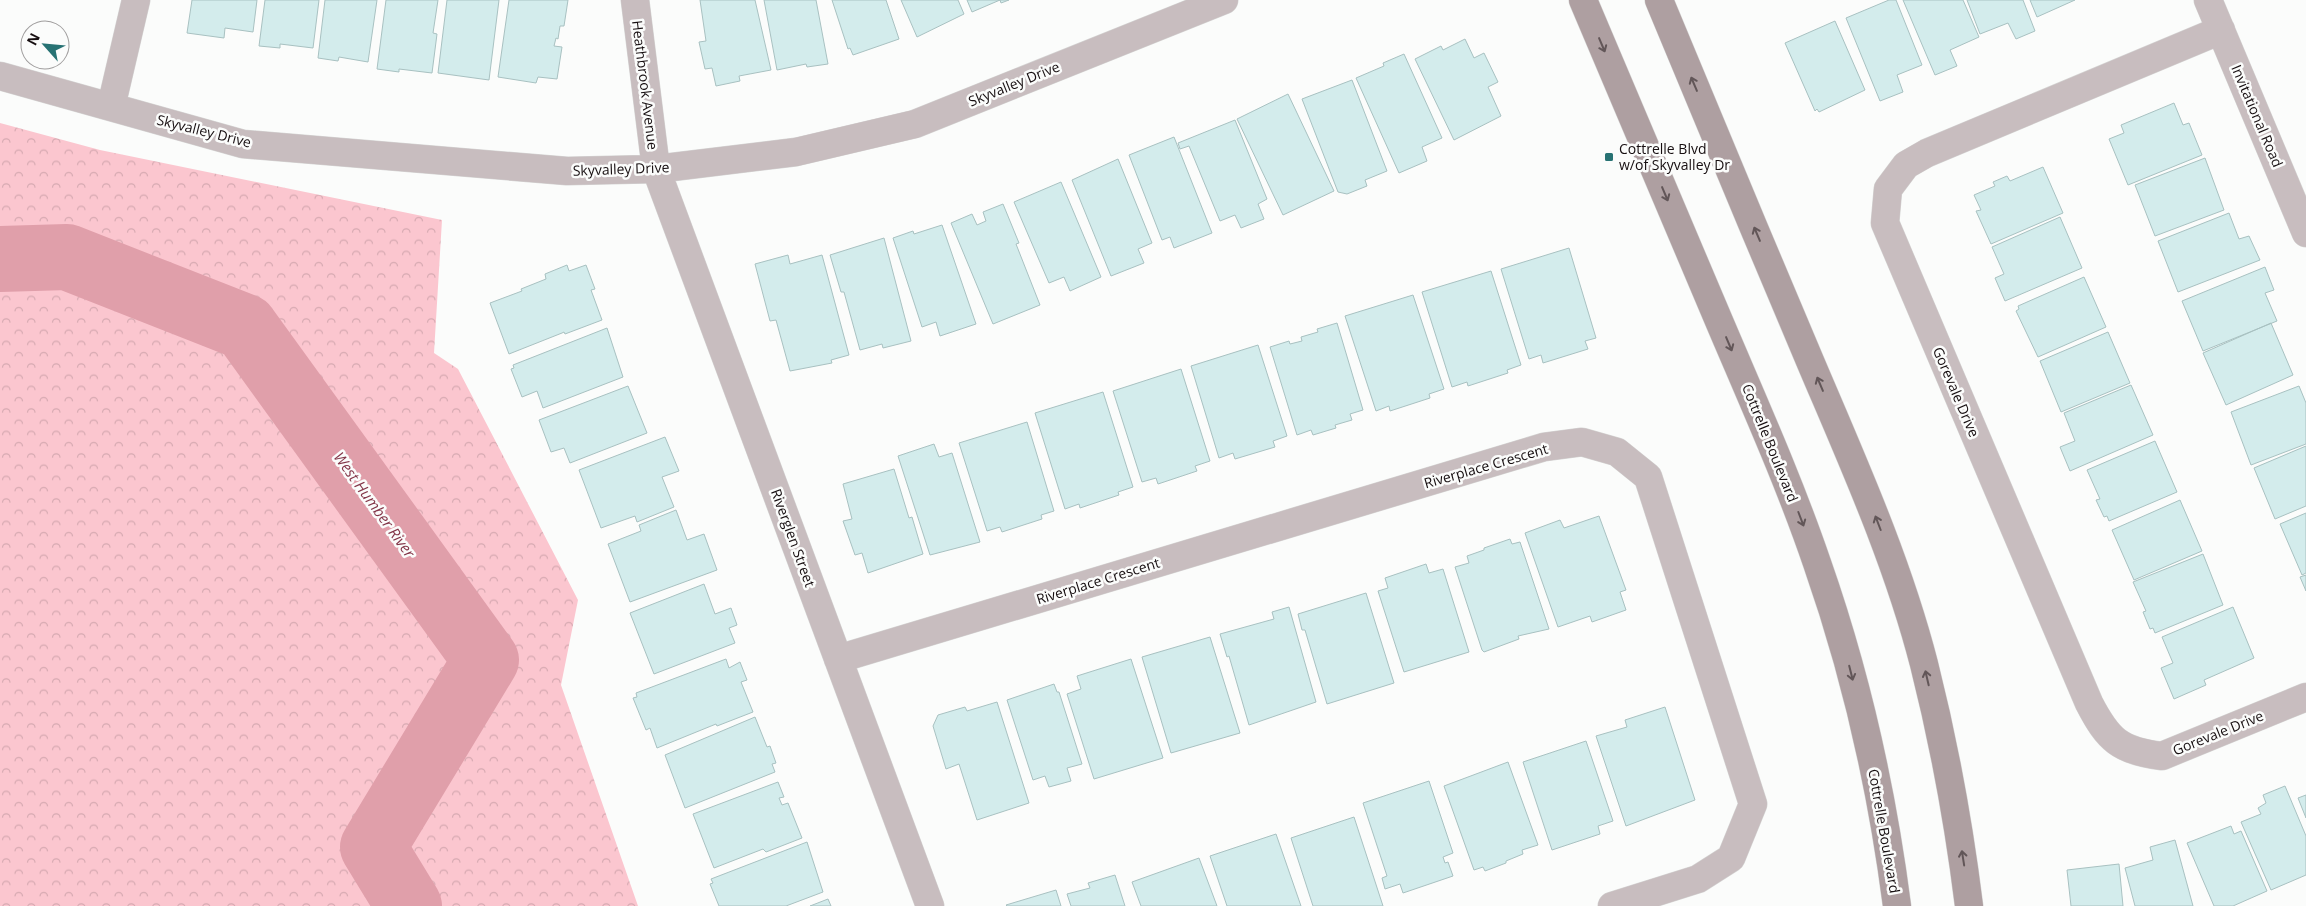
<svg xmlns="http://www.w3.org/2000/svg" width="2306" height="906" font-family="'Open Sans',sans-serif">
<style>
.park{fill:url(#park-crowns)}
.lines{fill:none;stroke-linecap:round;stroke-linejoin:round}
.river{stroke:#e09faa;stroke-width:66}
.building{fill:#d3ecec;stroke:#a8c1c1}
.minor-casing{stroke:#d6d6d5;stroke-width:29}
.secondary-casing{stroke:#d6d6d5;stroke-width:29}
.minor{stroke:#c8bdbf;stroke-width:28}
.secondary{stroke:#ae9fa1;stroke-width:28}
.oneway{stroke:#625658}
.poi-dot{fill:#277273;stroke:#fbfcfb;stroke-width:2}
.labels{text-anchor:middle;stroke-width:5;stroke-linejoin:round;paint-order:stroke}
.street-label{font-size:14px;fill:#160e10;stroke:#fbfcfb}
.poi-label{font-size:14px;fill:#160e10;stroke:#fbfcfb;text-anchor:start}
.water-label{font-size:15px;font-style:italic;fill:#833548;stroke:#fbfcfb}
</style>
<defs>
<pattern id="park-crowns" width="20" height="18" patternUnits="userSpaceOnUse" patternTransform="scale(1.25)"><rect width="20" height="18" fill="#fbc6cf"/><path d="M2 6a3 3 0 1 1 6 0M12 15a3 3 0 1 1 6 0" fill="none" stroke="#d6a9b1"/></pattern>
</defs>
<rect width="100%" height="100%" fill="#fbfcfb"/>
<!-- park -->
<path class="park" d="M0,123L100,150L442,220L434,353L458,369L578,600L561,685L638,906H0Z"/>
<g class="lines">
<!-- river -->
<path class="river" d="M0,259L67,257L245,327L486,660L373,847L409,906"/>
</g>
<!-- building -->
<path class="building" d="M192,0H257L253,32L225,28L224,38L187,33Z
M265,0H319L313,48L280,44V48L259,46Z
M325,0H377L368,62L339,57L338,61L318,58Z
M386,0H438L433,33L437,34L432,73L399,69V72L377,69Z
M447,0H499L489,80L438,73Z
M509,0H568L564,26H560L558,39L556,38L554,46L562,47L557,79L538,77L536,83L498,77Z
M700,0H755L771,70L739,76L740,81L716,86L712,68L705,69L699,42L706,41Z
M764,0H816L828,64L807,67L806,64L777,70Z
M832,0H886L899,39L853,55L850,48L848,49Z
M901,0H958L964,14L917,37Z
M967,0H1009L1001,3L1000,0L972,12Z
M1889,0H1896L1922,65L1897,75L1903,92L1880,101L1846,18Z
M1903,0H1963L1979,37L1950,50L1957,66L1935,75Z
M1967,0H2023L2035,31L2016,39L2008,23L1980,34Z
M2030,0H2075L2037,17Z
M1835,21L1865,90L1819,112L1817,109L1815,111L1785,43Z
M1465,39L1474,58L1484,53L1498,82L1488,87L1501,116L1454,140L1415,59L1441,46L1443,50Z
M1404,54L1442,138L1422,147L1427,161L1399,173L1356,78L1384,66L1383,63Z
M1352,80L1387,171L1365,180L1367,186L1347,194L1338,192L1302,99Z
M1288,94L1334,191L1283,215L1237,119Z
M2174,103L2183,125L2189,123L2202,155L2128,185L2109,139L2124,133L2121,125Z
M1235,120L1267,199L1258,204L1264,219L1241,228L1235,215L1220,221L1189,146L1180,149L1178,143Z
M1174,137L1212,233L1174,248L1170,237L1162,240L1129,155Z
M2205,158L2224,210L2155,236L2135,185Z
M1118,159L1152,243L1138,249L1144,263L1111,276L1072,180Z
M2043,167L2063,213L1991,244L1976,211L1981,210L1974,195L1995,186L1993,182L2007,176L2010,181Z
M1061,182L1101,277L1070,291L1064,277L1049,283L1014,202Z
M1003,204L1019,243L1016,244L1040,305L993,324L951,223L972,214L977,225L986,221L983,212Z
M2229,213L2239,239L2249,236L2260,260L2178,292L2158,241Z
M2060,217L2082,268L2005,301L1995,278L2004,274L1992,247Z
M942,225L976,324L940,336L936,322L922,327L893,238L913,231L914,234Z
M884,238L911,341L883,348L882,344L860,350L844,292H841L830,255Z
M1569,248L1596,338L1585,341L1588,349L1543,363L1541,355L1529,359L1501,269Z
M788,255L790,264L822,255L849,355L831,360L832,363L790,371L776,320L770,321L755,264Z
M567,265L569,271L586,265L595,289L591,290L602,320L565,334L564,332L562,333L509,354L490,303L522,291L521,289L546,279L545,274Z
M2265,267L2274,290L2265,293L2277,321L2203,351L2182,301Z
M1491,271L1521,365L1507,370L1508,373L1468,386L1467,382L1452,387L1422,292Z
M2084,277L2106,327L2038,357L2016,311L2019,309L2018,306Z
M1413,295L1444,389L1429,394L1430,398L1390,411L1389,406L1376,411L1345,316Z
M1337,323L1363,410L1350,414L1352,420L1335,425L1336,428L1313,435L1311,430L1297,435L1270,347L1289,341L1290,344L1302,341L1301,337L1318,332L1317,329Z
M2271,323L2293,375L2226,405L2203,353Z
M607,328L623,377L543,408L537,391L522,397L511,369L514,368L513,365Z
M2108,332L2130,383L2061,412L2040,361Z
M1258,345L1287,436L1273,441L1275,447L1235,459L1233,453L1219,458L1191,366Z
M1181,369L1210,461L1195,466L1197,471L1158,484L1156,478L1142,482L1113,391Z
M2131,385L2153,435L2070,471L2060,447L2075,441L2064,413Z
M628,386L647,433L570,463L564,448L551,452L539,420Z
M2299,386L2306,403V444L2251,465L2231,412Z
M1103,392L1133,487L1118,492L1119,495L1080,508L1079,504L1065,509L1035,413Z
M1027,422L1054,511L1041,515L1042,519L1002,532L1000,527L987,531L959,443Z
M665,437L679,471L662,477L674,507L637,522L635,516L601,528L579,470Z
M2155,441L2177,492L2109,521L2107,516L2104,517L2096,500L2100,499L2087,470Z
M934,444L939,457L952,453L980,542L930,555L898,456Z
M2306,446V506L2275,519L2254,468Z
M894,469L909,518L912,517L923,554L868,573L862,553L855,555L843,521L852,519L843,484Z
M2180,500L2202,551L2134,580L2112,530Z
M676,510L687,540L704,534L717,570L630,602L608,544L641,531L639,525Z
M2306,513V573L2302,575L2280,524Z
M1599,516L1626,590L1620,592L1626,610L1592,622L1590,616L1558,627L1525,533L1560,520L1564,528Z
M1510,539L1512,544L1520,542L1549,629L1518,636L1519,639L1484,652L1482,650L1455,567L1469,563L1467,556L1484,550V548Z
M2203,554L2223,605L2155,633L2153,628L2150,629L2143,612L2146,611L2133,582Z
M1426,564L1429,573L1443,569L1469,652L1404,672L1378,591L1388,588L1385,578Z
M2306,575V591L2300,577Z
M704,584L715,614L731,608L737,625L729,628L735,643L654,674L630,613Z
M1366,593L1394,683L1327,704L1305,630H1302L1298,614Z
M1289,607L1316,702L1249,725L1229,656L1227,657L1220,634L1274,619L1272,612Z
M2233,607L2254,658L2204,680L2206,685L2174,699L2161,668L2173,663L2162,637Z
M1210,637L1240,733L1171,753L1142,657Z
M726,659L729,668L740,662L747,680L741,682L753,712L717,726L716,724L657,748L650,728L646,730L633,698L637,697L636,693Z
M1131,659L1163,758L1094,779L1067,694L1081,689L1077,676Z
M1054,684L1057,692H1059L1082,764L1067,768L1071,781L1049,787L1045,776L1033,780L1007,700Z
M997,702L1029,803L977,820L959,764L946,769L933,726L938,715L965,707L967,711Z
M1665,707L1695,800L1626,826L1596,736L1627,727L1625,720Z
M755,717L767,747L770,746L776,763L772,764L775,772L685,808L665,755Z
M1586,741L1613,821L1598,826L1600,834L1552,850L1523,762Z
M1508,762L1538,845L1522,850L1523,854L1506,861V863L1485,871L1483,867L1474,870L1444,786Z
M1429,781L1453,853L1443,857L1445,863L1448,862L1453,876L1403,893L1400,884L1385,889L1382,878L1387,876L1363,803Z
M778,782L784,797L779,798L782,805L788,803L802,838L766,852L763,849L714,868L693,814Z
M2285,786L2306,836V875L2271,890L2241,822L2261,814L2258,808L2266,803L2263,795Z
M2306,795V818L2298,798Z
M1354,817L1383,906H1313L1291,838Z
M2231,826L2234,834L2241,831L2267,891L2233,906H2214L2187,843Z
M1276,834L1301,906H1227L1210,856Z
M2175,840L2193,906H2135L2125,868L2153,860L2150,847Z
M807,842L823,892L786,906H719L710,884L713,883L711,879Z
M1199,858L1217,906H1141L1132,882Z
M2119,864L2123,906H2071L2067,870Z
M1115,875L1125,906H1071L1067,894L1090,888L1088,883Z
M1056,890L1061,906H1007L1006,905Z
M828,899L831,906H810Z"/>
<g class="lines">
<defs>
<path id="minor" d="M635,0L656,169L930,906
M2208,0L2306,233
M2221,30L1927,153L1906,165L1888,189L1885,223L2089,703C2108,740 2120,751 2162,756L2306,697
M0,76L243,144L567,171L656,169L796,152L915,124L1224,0
M111,107L136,0
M838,659L1544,447L1582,442L1617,452L1648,477L1753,804L1731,858L1698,879L1612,906"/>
<path id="secondary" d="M1583,0C1628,107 1674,214 1719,321C1753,401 1789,481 1817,563C1856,674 1882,790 1897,906
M1659,0C1709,120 1759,241 1810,361C1852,460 1897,559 1924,664C1944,743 1959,825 1969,906"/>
</defs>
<!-- minor casing -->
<use href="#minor" class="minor-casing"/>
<!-- secondary casing -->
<use href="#secondary" class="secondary-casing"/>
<!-- minor -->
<use href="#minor" class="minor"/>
<!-- secondary -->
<use href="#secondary" class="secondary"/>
</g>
<!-- one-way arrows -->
<defs><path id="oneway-shaft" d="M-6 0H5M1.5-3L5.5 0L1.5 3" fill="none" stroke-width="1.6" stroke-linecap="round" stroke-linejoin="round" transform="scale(1.25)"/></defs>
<g class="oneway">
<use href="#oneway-shaft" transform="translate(1602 45) rotate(67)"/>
<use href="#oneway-shaft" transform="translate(1694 84) rotate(-113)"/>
<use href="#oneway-shaft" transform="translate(1665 194) rotate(67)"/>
<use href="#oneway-shaft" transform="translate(1757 234) rotate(-113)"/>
<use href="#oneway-shaft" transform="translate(1729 344) rotate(67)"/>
<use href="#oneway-shaft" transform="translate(1820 384) rotate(-113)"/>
<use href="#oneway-shaft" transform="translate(1801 519) rotate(69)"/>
<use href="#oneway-shaft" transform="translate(1878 523) rotate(-111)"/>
<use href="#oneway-shaft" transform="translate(1851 673) rotate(76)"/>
<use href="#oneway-shaft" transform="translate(1927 678) rotate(-103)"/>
<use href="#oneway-shaft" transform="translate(1963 858) rotate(-99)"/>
</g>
<!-- markers -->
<rect class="poi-dot" x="1604" y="152" width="10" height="10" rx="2.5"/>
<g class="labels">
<!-- street labels -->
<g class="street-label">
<text transform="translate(1014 84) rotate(-22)" y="5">Skyvalley Drive</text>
<text transform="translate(645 85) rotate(83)" y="5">Heathbrook Avenue</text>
<text transform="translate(2257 116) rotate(67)" y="5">Invitational Road</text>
<text transform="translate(204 131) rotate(14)" y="5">Skyvalley Drive</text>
<text transform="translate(621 169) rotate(-2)" y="5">Skyvalley Drive</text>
<text transform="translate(1956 392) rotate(67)" y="5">Gorevale Drive</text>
<text transform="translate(1770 443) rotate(68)" y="5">Cottrelle Boulevard</text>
<text transform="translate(1486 466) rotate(-16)" y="5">Riverplace Crescent</text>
<text transform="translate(793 538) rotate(70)" y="5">Riverglen Street</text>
<text transform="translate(1098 581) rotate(-17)" y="5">Riverplace Crescent</text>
<text transform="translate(2218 733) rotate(-22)" y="5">Gorevale Drive</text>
<text transform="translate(1884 831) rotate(80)" y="5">Cottrelle Boulevard</text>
</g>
<!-- poi labels -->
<g class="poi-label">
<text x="1619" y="154">Cottrelle Blvd<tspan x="1619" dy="16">w/of Skyvalley Dr</tspan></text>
</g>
<!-- water labels -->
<g class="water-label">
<text transform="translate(374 505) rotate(54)" y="5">West Humber River</text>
</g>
</g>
<!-- north arrow -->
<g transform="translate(45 45) rotate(297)"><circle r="24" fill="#fbfcfb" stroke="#9f9d9d"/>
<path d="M0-4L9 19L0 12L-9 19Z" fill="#277273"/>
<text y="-8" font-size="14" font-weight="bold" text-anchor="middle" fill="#160e10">N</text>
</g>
</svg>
